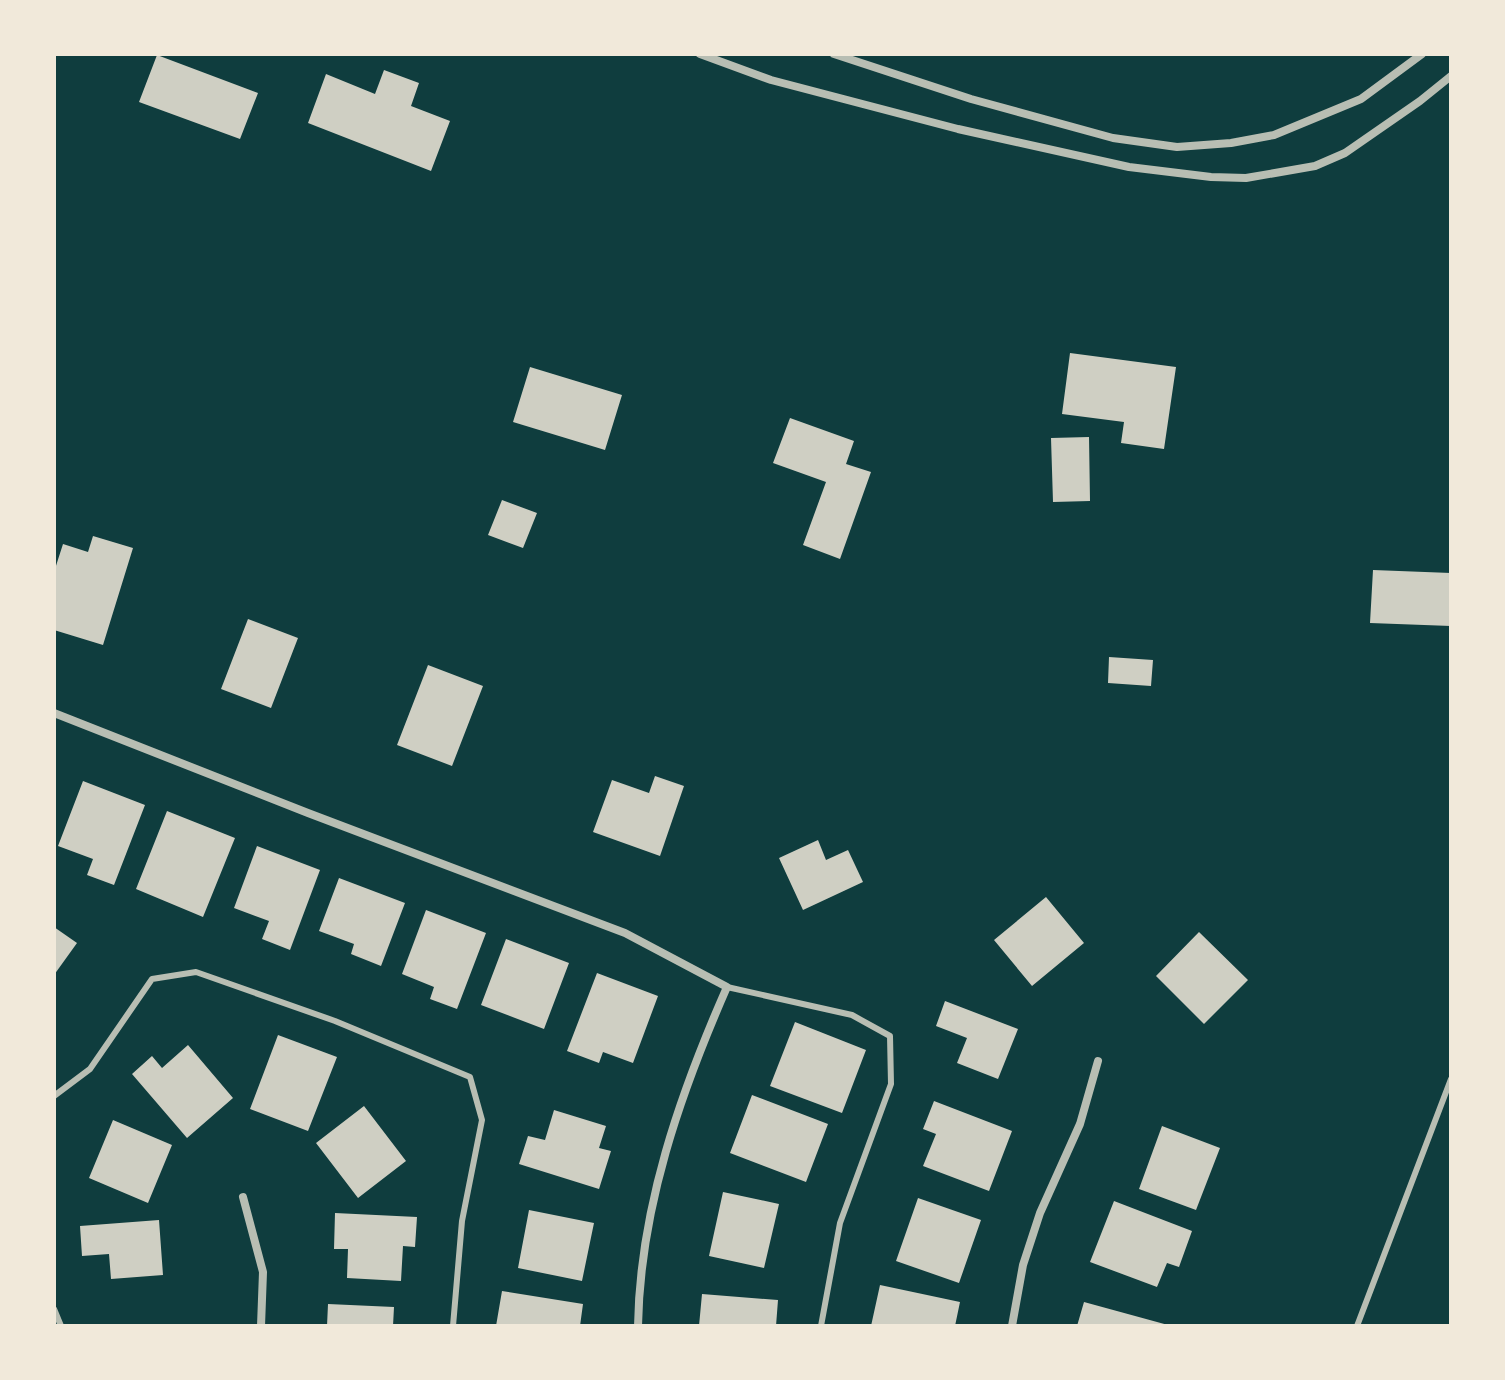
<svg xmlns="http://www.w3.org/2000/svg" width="1505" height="1380" font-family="Lora,serif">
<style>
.building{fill:#cfcfc3}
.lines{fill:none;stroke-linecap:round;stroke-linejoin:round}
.service{stroke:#b8beb3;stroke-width:6}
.minor{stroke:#b8beb3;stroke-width:8}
</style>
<rect width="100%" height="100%" fill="#0f3d3e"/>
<!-- building -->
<path class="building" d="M157,55L258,93L240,139L139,102Z
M384,70L419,83L411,106L450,121L431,171L308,123L326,74L375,94Z
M1070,353L1176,367L1164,449L1121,443L1124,422L1062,414Z
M530,367L622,395L605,450L513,422Z
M790,418L854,441L846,464L871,472L840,559L803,545L826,482L773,463Z
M1089,437L1090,501L1053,502L1051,438Z
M502,500L537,513L523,548L488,535Z
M93,536L133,548L103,645L54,630V572L63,544L88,552Z
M1373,570L1451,573V626L1370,623Z
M248,619L298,638L271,708L221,689Z
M1109,657L1153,660L1151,686L1108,683Z
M428,665L483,686L452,766L397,745Z
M655,776L684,786L660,856L593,832L612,780L649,793Z
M83,781L145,805L114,885L87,875L93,859L58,846Z
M167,811L235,838L203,917L136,889Z
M818,840L826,860L848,850L863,882L803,910L779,858Z
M257,846L320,870L290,950L262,939L269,921L234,908Z
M339,878L405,903L381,966L351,954L354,944L319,931Z
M1046,897L1084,943L1032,986L994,940Z
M426,910L486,933L457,1009L430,999L434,987L402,974Z
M54,927L77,943L54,975Z
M1199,932L1248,980L1204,1024L1156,976Z
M506,939L569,963L544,1029L481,1005Z
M597,973L658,996L633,1063L603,1052L599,1063L567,1051Z
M945,1001L1018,1029L998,1079L957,1063L967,1038L936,1026Z
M795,1022L866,1050L842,1113L770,1086Z
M278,1035L337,1057L308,1131L250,1109Z
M188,1045L233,1098L187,1138L132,1074L152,1056L162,1068Z
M752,1095L828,1124L806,1182L730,1153Z
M934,1101L1012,1131L989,1191L923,1166L936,1134L923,1129Z
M364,1106L406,1161L358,1198L316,1143Z
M554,1110L606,1126L599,1148L611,1151L599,1189L519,1164L528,1136L545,1140Z
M113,1120L172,1145L148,1203L89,1178Z
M1162,1126L1220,1148L1196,1210L1139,1189Z
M723,1192L779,1204L764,1268L709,1256Z
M918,1198L981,1220L959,1283L896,1261Z
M1114,1201L1192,1231L1179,1267L1167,1263L1157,1287L1090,1262Z
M529,1210L594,1223L582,1281L518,1268Z
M335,1213L417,1217L415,1247L403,1246L401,1281L347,1278L348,1249H334Z
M159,1220L163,1275L111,1279L109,1254L82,1256L80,1226Z
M880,1285L960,1302L955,1326H871Z
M502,1291L583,1304L580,1326H496Z
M702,1294L778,1300L776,1326H699Z
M1084,1302L1168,1325V1326H1077Z
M328,1304L394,1307L393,1326H327Z"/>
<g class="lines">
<!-- service -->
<path class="service" d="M727,987L852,1015L890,1036L891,1084L840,1223L821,1326
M54,1096L90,1069L152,979L196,972L335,1021L470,1077L482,1120L462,1221L453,1326
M54,1309L61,1326
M1357,1326L1451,1079"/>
<!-- minor -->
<path class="minor" d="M700,54L771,80L958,129L1129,167L1211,177L1246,178L1315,166L1345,153L1420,101L1451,76
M834,54L971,99L1113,138L1177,147L1231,143L1274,135L1361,99L1422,54
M54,713L308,813L625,933L727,987C680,1094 640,1208 638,1326
M243,1197L263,1272L261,1326
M1012,1326L1023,1265L1040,1213L1080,1124L1098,1061"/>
</g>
<!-- border -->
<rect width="1505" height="1380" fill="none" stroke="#f1e9da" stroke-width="112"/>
</svg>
